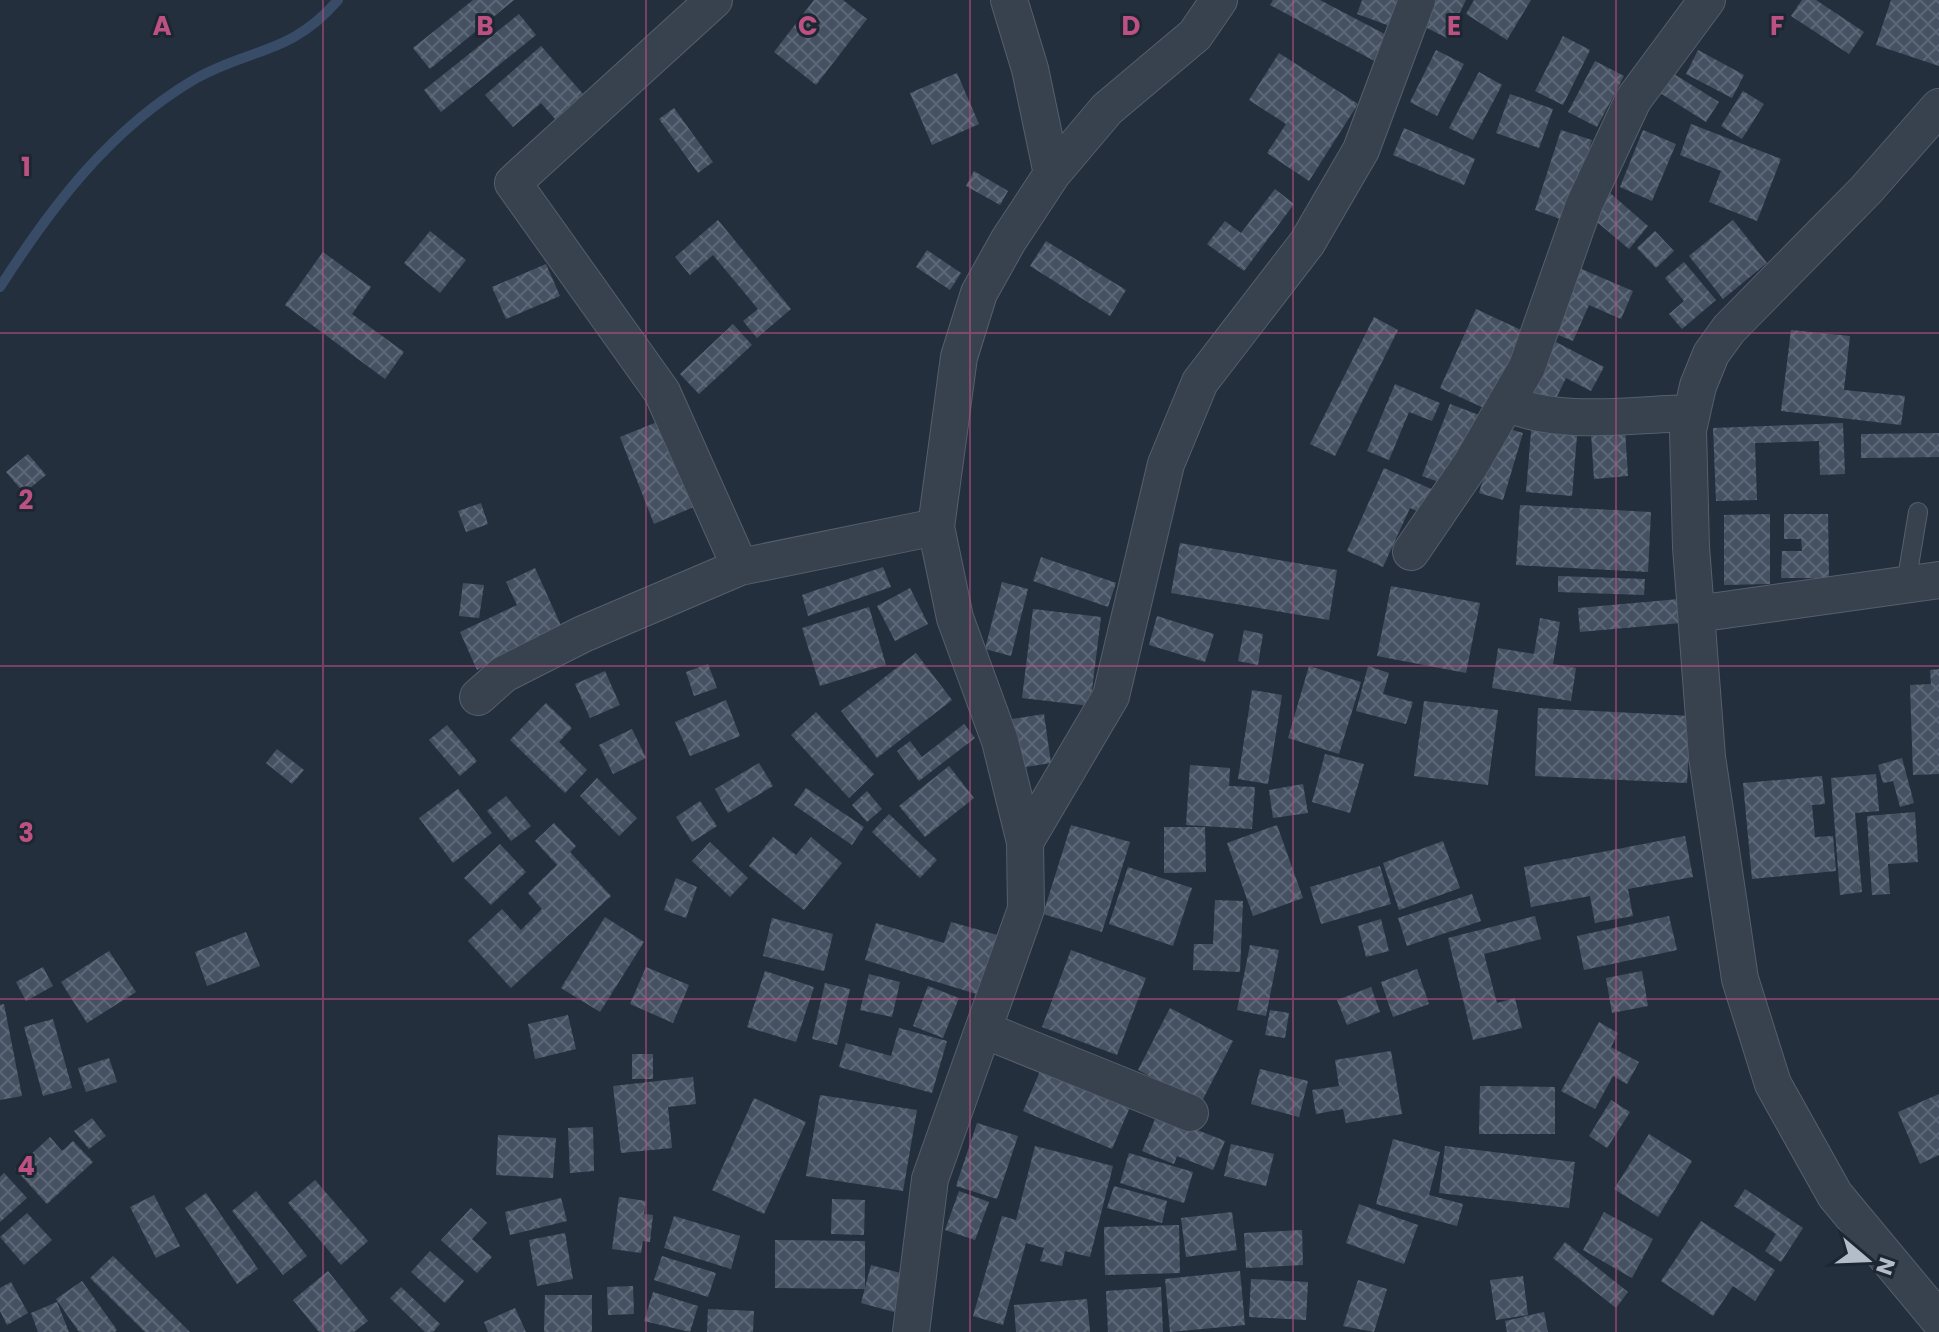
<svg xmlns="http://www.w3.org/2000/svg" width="1939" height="1332" font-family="Poppins,sans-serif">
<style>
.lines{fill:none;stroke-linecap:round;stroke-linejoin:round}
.stream{stroke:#394c67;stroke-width:10}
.building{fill:url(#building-cross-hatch)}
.lane-casing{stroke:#565f6c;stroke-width:20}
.street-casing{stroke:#565f6c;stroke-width:38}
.lane{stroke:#38414e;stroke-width:18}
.street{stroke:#38414e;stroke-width:36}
.grid{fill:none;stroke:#bd5182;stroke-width:2;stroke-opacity:0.55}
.grid-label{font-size:26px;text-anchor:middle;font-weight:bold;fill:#bd5182;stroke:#1d2633;stroke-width:6;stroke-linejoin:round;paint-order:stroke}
</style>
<defs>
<pattern id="building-cross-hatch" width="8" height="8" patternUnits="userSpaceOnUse" patternTransform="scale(2)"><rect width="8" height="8" fill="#455162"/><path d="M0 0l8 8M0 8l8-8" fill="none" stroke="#5d6877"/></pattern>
</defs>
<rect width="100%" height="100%" fill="#242f3e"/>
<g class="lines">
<!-- stream -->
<path class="stream" d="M0,287C52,206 110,129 195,79C249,48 291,55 338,0"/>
</g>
<!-- building -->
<path class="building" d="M473,0H514L430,69L413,48Z
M814,0H843L867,19L816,85L774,52Z
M1273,0H1320L1396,40L1382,65L1270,5Z
M1362,0H1408L1398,29L1357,14Z
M1436,0H1466L1447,38L1423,26Z
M1474,0H1531L1507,40L1466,14Z
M1802,0H1816L1864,32L1849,54L1791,16Z
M1891,0H1939V66L1876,45Z
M519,14L536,35L441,112L424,90Z
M1563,36L1590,50L1563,105L1535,91Z
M541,46L583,94L555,119L541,103L513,127L485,95Z
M1436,50L1464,64L1437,116L1410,102Z
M1698,50L1744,75L1732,98L1686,74Z
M1279,53L1358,104L1309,181L1267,153L1286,124L1249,100Z
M1595,61L1624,76L1597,127L1568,112Z
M1669,71L1719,102L1706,122L1657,91Z
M1479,72L1502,85L1473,140L1449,128Z
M957,73L979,124L932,145L910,93Z
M1743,91L1764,104L1742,139L1721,126Z
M1510,94L1553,109L1539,148L1496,133Z
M674,108L713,162L698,173L659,119Z
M1691,124L1781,159L1757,221L1709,202L1721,171L1680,155Z
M1404,128L1475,159L1464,185L1393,155Z
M1561,130L1592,140L1566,221L1535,210Z
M1643,130L1676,144L1652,201L1620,187Z
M974,171L1008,191L1000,205L966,186Z
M1275,189L1294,204L1244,271L1207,244L1225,221L1241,233Z
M1610,193L1648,226L1629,249L1591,217Z
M718,220L791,309L757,338L743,321L758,309L713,255L690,275L675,257Z
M1733,220L1767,263L1723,299L1689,256Z
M430,231L466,260L440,293L404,263Z
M1655,231L1674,251L1656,268L1637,248Z
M1046,241L1126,290L1110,316L1030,266Z
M927,250L961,273L950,290L916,267Z
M323,252L371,287L352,314L404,352L385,379L285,305Z
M1684,262L1716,300L1682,329L1669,314L1684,301L1665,278Z
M546,264L560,296L506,319L492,287Z
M1579,268L1633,291L1621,319L1589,305L1573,341L1551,332Z
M1476,309L1530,334L1495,413L1440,388Z
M1374,317L1398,330L1335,456L1310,444Z
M733,324L752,345L699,394L680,374Z
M1791,330L1850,336L1844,390L1905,396L1901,425L1781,411Z
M1556,342L1604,367L1591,391L1566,378L1549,413L1527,402Z
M1395,384L1440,403L1432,421L1409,412L1389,460L1367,451Z
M1450,404L1487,418L1450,486L1422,476Z
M662,420L696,506L654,524L620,437Z
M1532,420L1578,424L1572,496L1526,492Z
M1843,423L1845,474L1820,475L1819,441L1755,443L1757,500L1716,501L1713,428Z
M1499,426L1523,433L1503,500L1479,493Z
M1625,430L1628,476L1594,479L1591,433Z
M1939,433V457L1861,458V434Z
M28,454L46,475L24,493L6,472Z
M1384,468L1438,492L1428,516L1410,508L1383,567L1347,551Z
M481,503L488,524L466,532L458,511Z
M1520,505L1651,512L1648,572L1516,565Z
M1770,514V584L1724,585V515Z
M1784,514H1828L1829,578H1781L1782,551H1802L1801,539H1784Z
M1180,543L1337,570L1329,620L1171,593Z
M1041,557L1116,583L1108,607L1033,581Z
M883,567L891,587L808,616L802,595Z
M535,568L563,630L477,670L460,632L517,605L506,582Z
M1558,576L1645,579L1644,595L1558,592Z
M1002,582L1028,589L1011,656L985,649Z
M463,583L484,585L479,618L459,616Z
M1391,586L1480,603L1466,673L1377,656Z
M910,588L928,624L895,641L877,606Z
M1679,599L1681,623L1580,632L1578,608Z
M869,607L886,665L820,686L802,628Z
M1033,609L1101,617L1090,706L1022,698Z
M1157,616L1214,634L1205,662L1149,645Z
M1540,618L1560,622L1553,664L1576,668L1571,701L1492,688L1498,648L1534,654Z
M1244,630L1263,634L1258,665L1238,661Z
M916,653L952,700L877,758L841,711Z
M708,664L717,688L694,696L686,672Z
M1309,666L1361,682L1339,754L1288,738Z
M1368,666L1389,673L1383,694L1413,702L1406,724L1356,711Z
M1939,669V774L1913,775L1910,685L1931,684L1930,670Z
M605,671L620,705L590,718L575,684Z
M1252,690L1282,695L1268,784L1238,779Z
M726,700L740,736L690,756L675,722Z
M1424,701L1498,710L1488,785L1414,776Z
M546,703L572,728L559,742L587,770L565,793L510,740Z
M1538,708L1691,716L1687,783L1535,776Z
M816,712L874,774L849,798L791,735Z
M1044,714L1051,763L1012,769L1006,720Z
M964,724L975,738L919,781L897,751L910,741L922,757Z
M447,725L477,761L460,776L429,740Z
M632,729L646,758L613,774L599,745Z
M277,749L304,770L292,784L266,763Z
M1325,754L1364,764L1350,813L1312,802Z
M1902,758L1914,803L1900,807L1893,781L1883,783L1878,765Z
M759,763L773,786L728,813L715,789Z
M1190,765L1230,768L1229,786L1255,787L1252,829L1186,825Z
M949,766L974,798L925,837L899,806Z
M1876,774L1879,811L1855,813L1862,892L1840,895L1831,778Z
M1822,776L1825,804L1812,805L1815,837L1833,836L1836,871L1752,879L1743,783Z
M597,778L637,818L619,836L580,796Z
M1303,784L1308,813L1273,818L1269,790Z
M806,788L864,827L852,845L794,805Z
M458,789L492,833L453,863L419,818Z
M867,791L882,809L867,822L852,805Z
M506,796L531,826L511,841L487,811Z
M700,801L717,826L692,842L676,817Z
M1915,812L1918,862L1888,864L1890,894L1872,895L1867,816Z
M889,814L937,860L920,878L872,832Z
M554,823L576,846L570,852L611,896L511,988L468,941L502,909L521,930L542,909L528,893L557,865L535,841Z
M1071,825L1130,842L1102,932L1043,914Z
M1277,825L1303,898L1253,916L1227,843Z
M1164,827H1205L1206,872L1164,873Z
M1685,836L1693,877L1628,889L1633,916L1595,923L1590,896L1531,907L1524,867Z
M773,837L796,855L811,837L842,863L804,910L749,866Z
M1443,841L1460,888L1399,910L1383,863Z
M710,842L748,878L730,897L692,861Z
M500,844L526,872L491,905L464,878Z
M1380,866L1391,904L1321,924L1310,887Z
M1128,867L1192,888L1173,946L1109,924Z
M676,878L697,887L686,918L664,910Z
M1472,894L1481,921L1407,946L1398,918Z
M1215,900L1243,901L1240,972L1193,970L1194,944H1213Z
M1535,916L1541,939L1484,954L1497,1003L1515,998L1522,1028L1473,1040L1448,938Z
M1669,916L1677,950L1584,970L1577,936Z
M605,917L644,942L600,1012L561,988Z
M772,918L833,934L824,971L763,956Z
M1381,919L1389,951L1366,957L1358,926Z
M951,922L1001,936L983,996L865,960L876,923L944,943Z
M246,932L260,966L207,986L195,952Z
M1250,945L1279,950L1266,1016L1237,1010Z
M1071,950L1146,978L1117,1055L1042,1027Z
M109,951L136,992L87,1023L61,982Z
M43,967L53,986L26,1001L16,982Z
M646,967L689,985L673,1023L630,1004Z
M1417,969L1429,1004L1393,1017L1381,982Z
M765,971L814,987L796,1042L747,1027Z
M1642,971L1648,1006L1612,1013L1606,978Z
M869,974L900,982L892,1017L860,1010Z
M825,983L850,989L837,1045L812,1039Z
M928,986L959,998L943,1038L913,1026Z
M1371,987L1380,1012L1347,1025L1337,1000Z
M4,1004L22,1096L0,1100V1005Z
M1170,1008L1233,1041L1201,1103L1138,1070Z
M1270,1010L1289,1013L1285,1038L1265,1035Z
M568,1015L576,1049L535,1059L528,1024Z
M53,1019L72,1088L43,1096L24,1027Z
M1599,1022L1618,1033L1611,1047L1639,1062L1627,1084L1613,1076L1595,1109L1561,1091Z
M899,1028L947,1041L932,1093L839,1067L846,1043L891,1056Z
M1391,1051L1402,1114L1346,1123L1343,1109L1316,1114L1312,1090L1339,1086L1335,1060Z
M632,1054H653V1079H632Z
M109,1058L117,1082L86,1092L78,1068Z
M1044,1062L1133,1100L1112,1149L1023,1111Z
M1260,1069L1308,1081L1299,1117L1251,1104Z
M693,1077L696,1104L668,1107L672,1148L621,1153L613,1086Z
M1480,1086L1555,1087V1134H1479Z
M1939,1094V1155L1920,1164L1898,1112Z
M820,1095L917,1110L903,1191L806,1176Z
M754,1098L806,1122L764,1214L712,1190Z
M1611,1100L1630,1112L1607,1148L1589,1136Z
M1157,1114L1225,1141L1213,1170L1177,1156L1174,1164L1142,1151Z
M92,1118L106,1136L89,1149L74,1131Z
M977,1123L1018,1136L997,1199L956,1186Z
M593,1127L594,1171L570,1173L568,1128Z
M1649,1134L1692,1161L1658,1217L1614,1189Z
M498,1135L556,1138L553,1178L496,1175Z
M50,1137L62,1151L73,1141L93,1162L47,1204L15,1169Z
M1393,1139L1440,1152L1429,1195L1463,1204L1457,1226L1376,1204Z
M1231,1144L1274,1154L1266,1186L1224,1176Z
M1035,1146L1113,1166L1090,1257L1065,1251L1062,1266L1040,1261L1044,1248L1026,1243L1003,1325L973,1316L1002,1216L1016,1220Z
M1445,1146L1575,1162L1569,1208L1439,1193Z
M1129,1153L1193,1172L1184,1203L1120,1183Z
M4,1173L27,1198L0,1222V1177Z
M315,1180L368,1241L341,1265L288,1203Z
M1114,1186L1167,1201L1162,1223L1107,1208Z
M1745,1189L1803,1228L1781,1262L1765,1251L1776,1234L1734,1206Z
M256,1191L307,1256L283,1275L232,1211Z
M959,1191L989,1202L975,1240L945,1230Z
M206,1193L258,1269L237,1284L185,1208Z
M154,1195L180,1246L156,1258L130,1207Z
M619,1197L646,1201L644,1214L653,1215L650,1242L643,1241L641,1253L612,1249Z
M561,1198L567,1221L510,1235L505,1212Z
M832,1199L865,1200L864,1235L831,1234Z
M1359,1204L1418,1225L1404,1264L1346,1243Z
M471,1208L487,1223L472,1239L492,1257L477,1273L441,1240Z
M1232,1212L1237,1250L1186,1257L1181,1218Z
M1604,1212L1653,1239L1632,1278L1583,1250Z
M27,1213L52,1240L24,1265L0,1237Z
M674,1216L740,1236L731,1269L664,1248Z
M1701,1221L1775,1270L1755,1301L1733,1286L1713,1316L1661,1281Z
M1179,1225L1180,1273L1105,1275L1104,1227Z
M1302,1230L1303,1265L1246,1268L1244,1233Z
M565,1233L573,1279L537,1286L529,1240Z
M775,1240L865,1241V1289L775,1288Z
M1565,1242L1628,1292L1616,1308L1553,1258Z
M430,1251L464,1281L445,1303L411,1272Z
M113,1256L190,1332H145L90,1278Z
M662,1256L716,1273L708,1297L654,1280Z
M871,1265L904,1274L894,1312L861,1303Z
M328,1271L368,1321L354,1332H319L293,1300Z
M1240,1271L1245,1325L1170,1332L1165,1279Z
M1523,1276L1528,1315L1496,1320L1490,1280Z
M1251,1279L1308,1282L1306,1320L1249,1317Z
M1358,1280L1387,1289L1374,1332L1343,1326Z
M82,1281L117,1330L115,1332H79L56,1299Z
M11,1282L28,1313L7,1325L0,1311V1288Z
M633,1286L634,1314L608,1315L607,1287Z
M401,1287L440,1324L433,1332H425L390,1298Z
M1161,1287L1163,1332H1108L1106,1291Z
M653,1292L698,1306L690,1332L644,1321Z
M545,1295H592V1332H544Z
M1087,1299L1090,1332H1016L1014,1305Z
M57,1302L69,1332H38L31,1313Z
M515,1308L526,1332H488L484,1322Z
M708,1309L754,1311L753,1332H707Z
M1544,1312L1548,1332H1507L1505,1321Z"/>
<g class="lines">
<defs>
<path id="lane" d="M1906,584L1918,512"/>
<path id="street" d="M714,0L513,183L662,392L740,567
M1009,0L1030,69L1052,174
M1939,107L1866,190L1729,329L1711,354L1698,386L1688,430L1691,547L1707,757L1740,979L1773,1084L1835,1195L1939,1320
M1506,403C1562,427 1632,414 1692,413
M1411,552L1471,464L1527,367L1584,205L1633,100L1707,0
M1696,614L1939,580
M478,697L504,674L583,634L740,567L936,527
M1025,842L1111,696L1166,464L1200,382L1307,243L1361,150L1417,0
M984,1030L1190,1113
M911,1332L930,1179L1026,909L1025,842L1000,741L955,618L936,527L959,357L979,293L1008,241L1052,174L1107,109L1195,35L1219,0"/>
</defs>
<!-- lane casing -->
<use href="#lane" class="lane-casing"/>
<!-- street casing -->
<use href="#street" class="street-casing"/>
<!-- lane -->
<use href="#lane" class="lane"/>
<!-- street -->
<use href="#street" class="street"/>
</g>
<!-- grid -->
<path class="grid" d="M323,0V1332M646,0V1332M970,0V1332M1293,0V1332M1616,0V1332M0,333H1939M0,666H1939M0,999H1939"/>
<g class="grid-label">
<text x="162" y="35">A</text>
<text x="485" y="35">B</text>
<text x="808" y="35">C</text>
<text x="1131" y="35">D</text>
<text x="1454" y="35">E</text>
<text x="1777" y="35">F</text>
<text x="26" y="176">1</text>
<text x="26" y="509">2</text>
<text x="26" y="842">3</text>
<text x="26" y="1175">4</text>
</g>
<!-- north arrow -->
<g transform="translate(1867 1260) rotate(109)" stroke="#1d2633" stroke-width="6" paint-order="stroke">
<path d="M0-6L14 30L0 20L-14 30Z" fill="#b4bcc9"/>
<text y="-12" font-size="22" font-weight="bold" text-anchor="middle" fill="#b4bcc9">N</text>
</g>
</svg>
